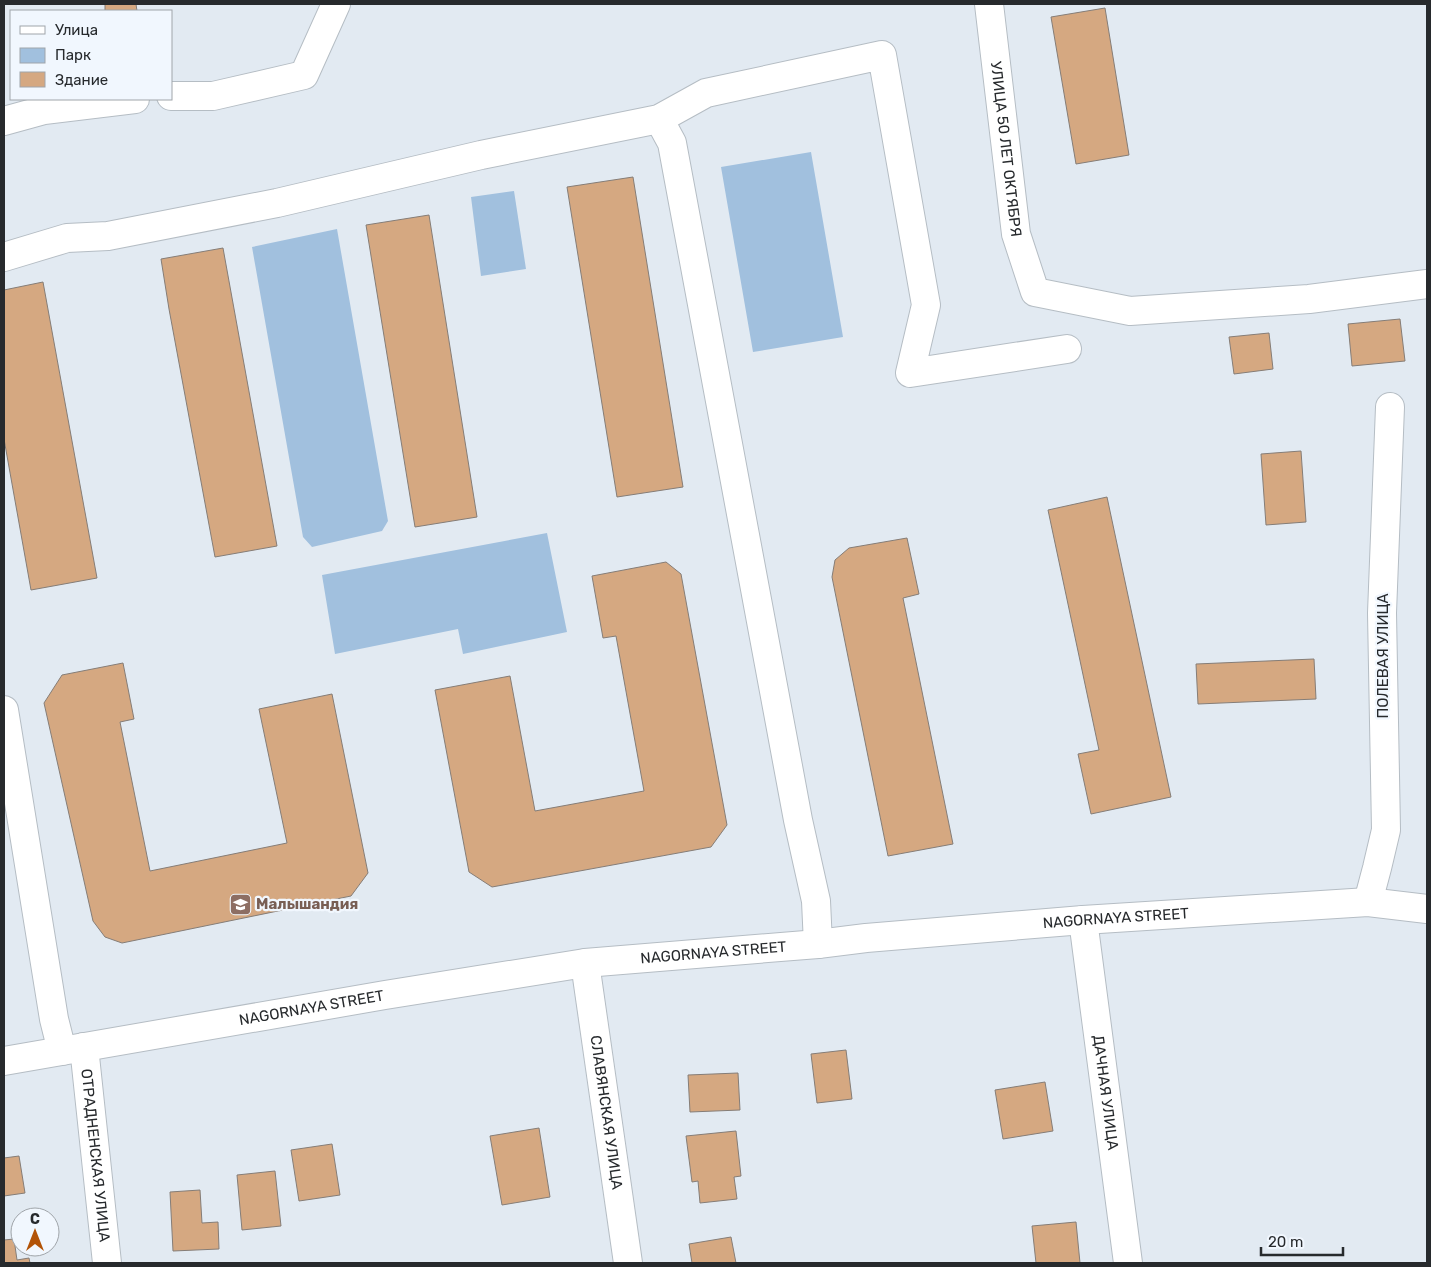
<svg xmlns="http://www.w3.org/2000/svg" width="1431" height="1267" font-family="Rubik,sans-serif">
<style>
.green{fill:#a1c0de}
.building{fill:#d5a881;stroke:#857d77}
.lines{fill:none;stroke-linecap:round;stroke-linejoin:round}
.minor-casing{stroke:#b5bdc4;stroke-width:30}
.minor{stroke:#fff;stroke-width:28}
.labels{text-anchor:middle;stroke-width:4.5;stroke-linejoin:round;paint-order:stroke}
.street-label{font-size:15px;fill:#272a2d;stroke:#f1f7fe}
.education-label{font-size:15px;font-weight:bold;fill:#785e54;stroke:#f1f7fe;text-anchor:start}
</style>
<rect width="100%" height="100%" fill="#e2eaf2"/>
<!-- green -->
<path class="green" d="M811,152L843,337L753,352L721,167Z
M514,191L526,269L481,276L471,197Z
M337,229L388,521L382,531L312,547L303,537L252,247Z
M547,533L567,632L463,654L458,629L335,654L322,575Z"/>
<!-- building -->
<path class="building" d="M105,4H136L137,11H105Z
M1105,8L1129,155L1076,164L1051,17Z
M633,177L683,487L617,497L567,187Z
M429,215L477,517L415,527L366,225Z
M223,248L277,546L215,557L169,309L161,259Z
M43,282L97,578L31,590L4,439V290Z
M1400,319L1405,361L1352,366L1348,324Z
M1269,333L1273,369L1234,374L1229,337Z
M1301,451L1306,522L1266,525L1261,454Z
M1107,497L1171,797L1091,814L1078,754L1099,750L1048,510Z
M907,538L919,594L903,598L953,844L888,856L832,577L835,560L849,548Z
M666,562L681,574L727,825L711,847L492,887L469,872L435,690L510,676L535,811L644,791L616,636L603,638L592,576Z
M1314,659L1316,699L1198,704L1196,664Z
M123,663L134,719L120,722L150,871L287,843L259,709L332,694L368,873L351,896L122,943L105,937L93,921L44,703L62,675Z
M846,1050L852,1099L817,1103L811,1054Z
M738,1073L740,1110L690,1112L688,1075Z
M1045,1082L1053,1131L1003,1139L995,1090Z
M539,1128L550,1197L502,1205L490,1136Z
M736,1131L741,1176L734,1177L737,1199L700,1203L698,1181L692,1182L686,1136Z
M332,1144L340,1195L299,1201L291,1150Z
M19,1156L25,1193L4,1196V1158Z
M275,1171L281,1226L242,1230L237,1175Z
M200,1190L202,1223L218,1222L219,1249L173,1251L170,1192Z
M1076,1222L1080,1263H1036L1032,1226Z
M731,1237L736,1263H692L689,1244Z
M14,1239L17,1260L29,1258L30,1263H4V1240Z"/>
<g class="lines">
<defs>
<g id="minor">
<path id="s1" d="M989,4L1016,234L1035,292L1130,311L1309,299L1427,284"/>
<path d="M171,96H213L304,75L336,4"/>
<path d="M659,119L672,143L798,820L816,901L818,944"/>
<path d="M4,121L44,110L135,99"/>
<path d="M4,257L67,238L108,236L277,203L481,155L659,119L706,93L882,55L926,305L910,373L1067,349"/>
<path d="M4,710L54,1019L62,1051"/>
<path d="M1368,902L1377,868L1386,830L1382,613L1390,407"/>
<path id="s2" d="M1083,920L1128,1263"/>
<path id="s3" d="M585,963L628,1263"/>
<path id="s4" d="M84,1047L107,1263"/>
<path id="s5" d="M4,1061L385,995L585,963L818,944L866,938L1083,920L1368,902L1427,909"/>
</g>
</defs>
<!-- minor casing -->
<use href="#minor" class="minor-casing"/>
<!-- minor -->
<use href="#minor" class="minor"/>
</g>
<!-- icons -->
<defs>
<symbol id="school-square" viewBox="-11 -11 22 22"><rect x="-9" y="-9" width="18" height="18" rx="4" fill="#8d6e63" stroke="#f1f7fe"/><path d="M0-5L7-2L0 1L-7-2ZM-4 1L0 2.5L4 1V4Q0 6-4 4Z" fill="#fff"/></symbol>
</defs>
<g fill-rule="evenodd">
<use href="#school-square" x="228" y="892" width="25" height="25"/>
</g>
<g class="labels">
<!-- street labels -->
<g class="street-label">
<text dy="5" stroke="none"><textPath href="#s1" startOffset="146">УЛИЦА 50 ЛЕТ ОКТЯБРЯ</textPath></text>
<text transform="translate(1383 656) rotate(-90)" y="5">ПОЛЕВАЯ УЛИЦА</text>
<text dy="5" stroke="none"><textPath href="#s5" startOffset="1122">NAGORNAYA STREET</textPath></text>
<text dy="5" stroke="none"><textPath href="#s5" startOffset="718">NAGORNAYA STREET</textPath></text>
<text dy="5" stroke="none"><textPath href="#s5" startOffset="312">NAGORNAYA STREET</textPath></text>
<text dy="5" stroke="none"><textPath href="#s2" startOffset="174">ДАЧНАЯ УЛИЦА</textPath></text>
<text dy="5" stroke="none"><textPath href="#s3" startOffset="151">СЛАВЯНСКАЯ УЛИЦА</textPath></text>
<text dy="5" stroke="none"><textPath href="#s4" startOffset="109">ОТРАДНЕНСКАЯ УЛИЦА</textPath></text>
</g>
<!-- education labels -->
<g class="education-label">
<text x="256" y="909">Малышандия</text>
</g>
</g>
<!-- border -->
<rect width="1431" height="1267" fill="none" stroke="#272a2d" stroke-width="10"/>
<!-- legend -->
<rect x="10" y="10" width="162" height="90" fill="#f1f7fe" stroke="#a0a5aa"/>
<rect x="20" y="26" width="25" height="8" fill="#ffffff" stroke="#a0a5aa"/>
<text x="55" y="35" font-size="15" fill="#272a2d">Улица</text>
<rect x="20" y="48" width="25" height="15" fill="#a1c0de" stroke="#a0a5aa"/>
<text x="55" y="60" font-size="15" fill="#272a2d">Парк</text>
<rect x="20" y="72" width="25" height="15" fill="#d5a881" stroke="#a0a5aa"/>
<text x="55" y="85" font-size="15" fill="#272a2d">Здание</text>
<!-- north arrow -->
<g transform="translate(35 1232)"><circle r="24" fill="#f1f7fe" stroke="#a0a5aa"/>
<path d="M0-4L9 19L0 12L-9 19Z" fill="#b25307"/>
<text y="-8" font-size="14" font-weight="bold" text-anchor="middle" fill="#272a2d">С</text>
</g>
<!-- scale -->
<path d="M1261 1247v8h82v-8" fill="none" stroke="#272a2d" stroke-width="2.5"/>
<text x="1268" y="1247" font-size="15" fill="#272a2d" stroke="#f1f7fe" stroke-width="4" paint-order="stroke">20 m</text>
</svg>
